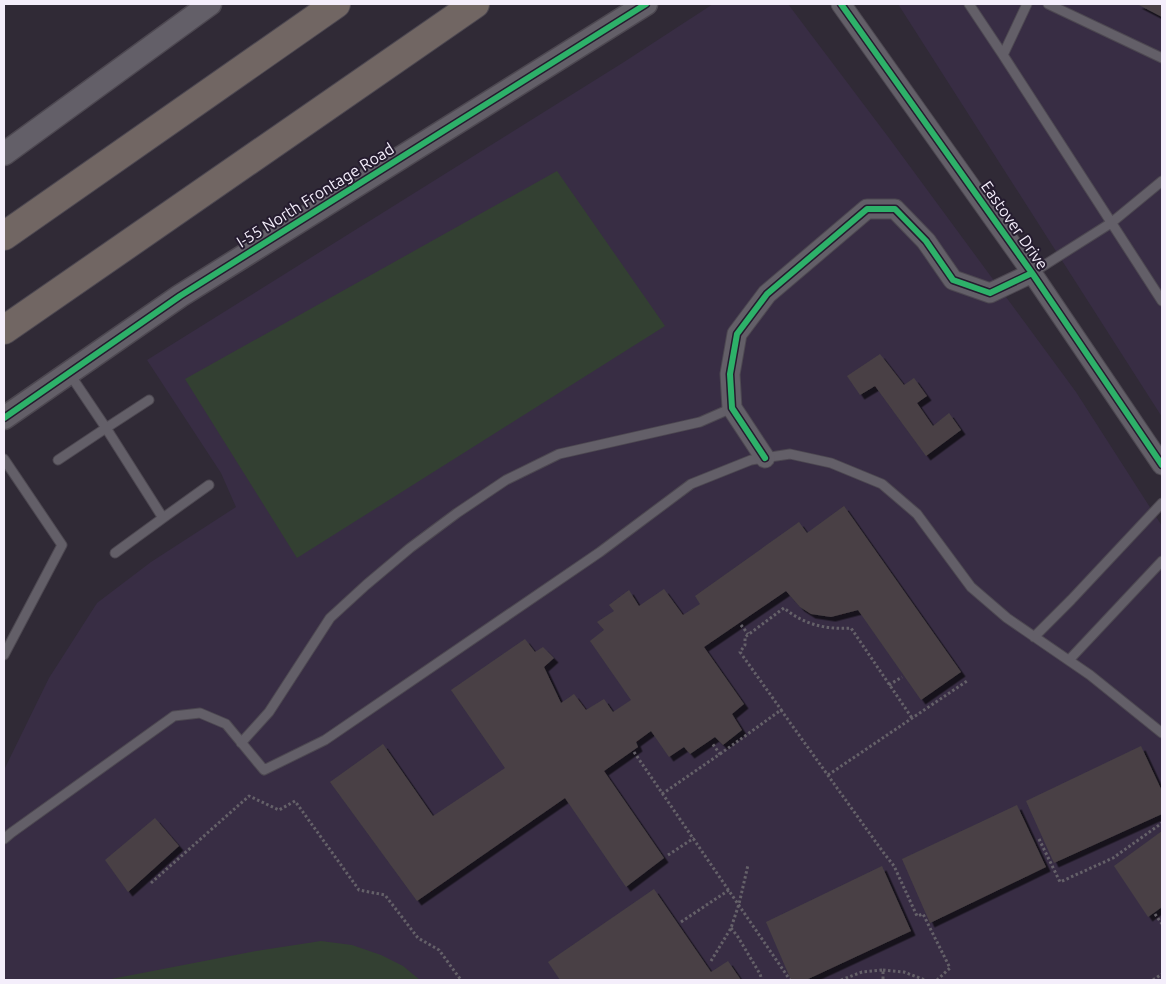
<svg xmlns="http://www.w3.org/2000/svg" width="1166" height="984" font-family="Ubuntu,sans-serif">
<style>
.built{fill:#382d44}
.green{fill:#334032}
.building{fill:#484144;filter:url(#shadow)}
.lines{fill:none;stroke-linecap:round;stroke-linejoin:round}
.service-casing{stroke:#4d4851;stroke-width:11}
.minor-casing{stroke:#4d4851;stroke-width:21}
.tertiary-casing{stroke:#4d4851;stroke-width:25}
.motorway-casing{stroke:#4d4851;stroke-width:30}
.path{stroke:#656169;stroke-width:3;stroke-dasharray:2.5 2.5;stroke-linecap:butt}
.service{stroke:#635f68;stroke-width:9}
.minor{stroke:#635f68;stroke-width:19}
.tertiary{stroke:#635f68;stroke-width:22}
.motorway{stroke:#716663;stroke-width:28}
.cycleway-casing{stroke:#251c2f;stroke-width:9}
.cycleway{stroke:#2db169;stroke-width:6}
.labels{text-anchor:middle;stroke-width:4;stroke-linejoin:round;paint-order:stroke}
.street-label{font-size:16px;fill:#f4eefb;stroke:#251c2f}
</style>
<defs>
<filter id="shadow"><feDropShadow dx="4.5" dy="4.5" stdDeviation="0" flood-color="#0009"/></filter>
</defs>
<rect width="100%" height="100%" fill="#302a36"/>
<!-- built -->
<path class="built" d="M713,4H788L889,138L1076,392L1162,526V980H4V770L49,678L97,603L151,562L236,507L221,473L147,360L624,62Z
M898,4H1162V417Z"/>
<!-- green -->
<path class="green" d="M557,171L665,326L297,558L185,379Z
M321,941L352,945L381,955L403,966L420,980H106L256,951Z"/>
<!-- building -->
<path class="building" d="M1137,4H1162V17Z
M880,354L904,385L914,378L927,396L917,403L933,426L949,413L961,430L926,456L875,386L860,395L847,376Z
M844,506L961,672L921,700L858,610L831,617L811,614L800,607L786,591L704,647L744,704L732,714L742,730L723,745L715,737L690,754L684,747L669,757L651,731L636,742L638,747L604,771L664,858L626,887L565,798L417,901L330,782L383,744L433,816L505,768L451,690L525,639L535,652L543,647L554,658L544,667L561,703L574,694L586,710L604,699L613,712L631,700L590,641L604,630L597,622L614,611L609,605L629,590L639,606L664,589L683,615L700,604L695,596L799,522L807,533Z
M1141,746L1162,791V814L1054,863L1026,801Z
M1017,805L1046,867L930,923L902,859Z
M155,818L179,846L128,892L105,860Z
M1162,831V907L1148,917L1114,866Z
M882,866L911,931L806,980H791L766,922Z
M654,889L711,972L728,961L741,980H560L548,962Z"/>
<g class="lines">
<defs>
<path id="service" d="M969,4L1003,55
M1027,4L1003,55L1162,301
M1048,4L1162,58
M1032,273L1111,223L1162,181
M69,373L106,428L149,400
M4,459L62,545L4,655
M58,460L106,428L163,518L209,485
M115,553L163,518
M1034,637L1071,600L1162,503
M1069,660L1162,561
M241,743L269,712L330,618L366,585L410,548L457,513L506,480L559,454L700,422L732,408
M4,839L11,833L174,716L200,713L226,724L264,770L325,740L600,552L691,484L751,460L790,454L831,463L882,484L917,514L971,587L1007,618L1090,675L1162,733"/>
<path id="minor" d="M841,4L1032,273L1162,465
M765,458L732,408L730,374L737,334L767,294L867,209H895L926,241L953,280L990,293L1032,273"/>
<path id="tertiary" d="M4,154L210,4
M4,418L180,296L646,4"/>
<path id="motorway" d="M4,236L336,4
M4,330L475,4"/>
</defs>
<!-- service casing -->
<use href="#service" class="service-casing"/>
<!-- minor casing -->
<use href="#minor" class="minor-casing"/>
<!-- tertiary casing -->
<use href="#tertiary" class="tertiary-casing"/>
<!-- motorway casing -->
<use href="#motorway" class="motorway-casing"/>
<!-- path -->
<path class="path" d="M741,625L748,634
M889,685L902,677
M782,711L740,652L745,645V637L784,608C803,624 826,630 851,628L912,718
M634,752L790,980
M720,754L781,710L883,852L894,866L917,916L923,914L950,968L937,980
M828,775L967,681
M662,794L720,754L712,743
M1039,839L1060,882L1113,858L1162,823
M668,855L694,838
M151,883L249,796L279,810L295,801L359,890L385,895L418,938L439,950L461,980
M1155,914L1162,924
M681,922L729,890
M731,928L738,937L760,974L762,980
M711,961L731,928L739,904L748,865
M883,970L904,972L925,980
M841,980L862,972L883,970V980
M1153,980L1162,974"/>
<!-- service -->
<use href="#service" class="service"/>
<!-- minor -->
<use href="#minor" class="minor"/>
<!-- tertiary -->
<use href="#tertiary" class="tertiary"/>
<!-- motorway -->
<use href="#motorway" class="motorway"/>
<defs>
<path id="cycleway" d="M841,4L1032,273L1162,465
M4,418L180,296L646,4
M765,458L732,408L730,374L737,334L767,294L867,209H895L926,241L953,280L990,293L1032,273"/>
</defs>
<!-- cycleway casing -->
<use href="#cycleway" class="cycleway-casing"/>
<!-- cycleway -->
<use href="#cycleway" class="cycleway"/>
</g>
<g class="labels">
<!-- street labels -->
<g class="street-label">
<text transform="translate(315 195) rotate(-32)" y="6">I-55 North Frontage Road</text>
<text transform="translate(1015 225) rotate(55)" y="6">Eastover Drive</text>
</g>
</g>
<!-- border -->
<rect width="1166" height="984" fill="none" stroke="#f4eefb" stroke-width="10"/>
</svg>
